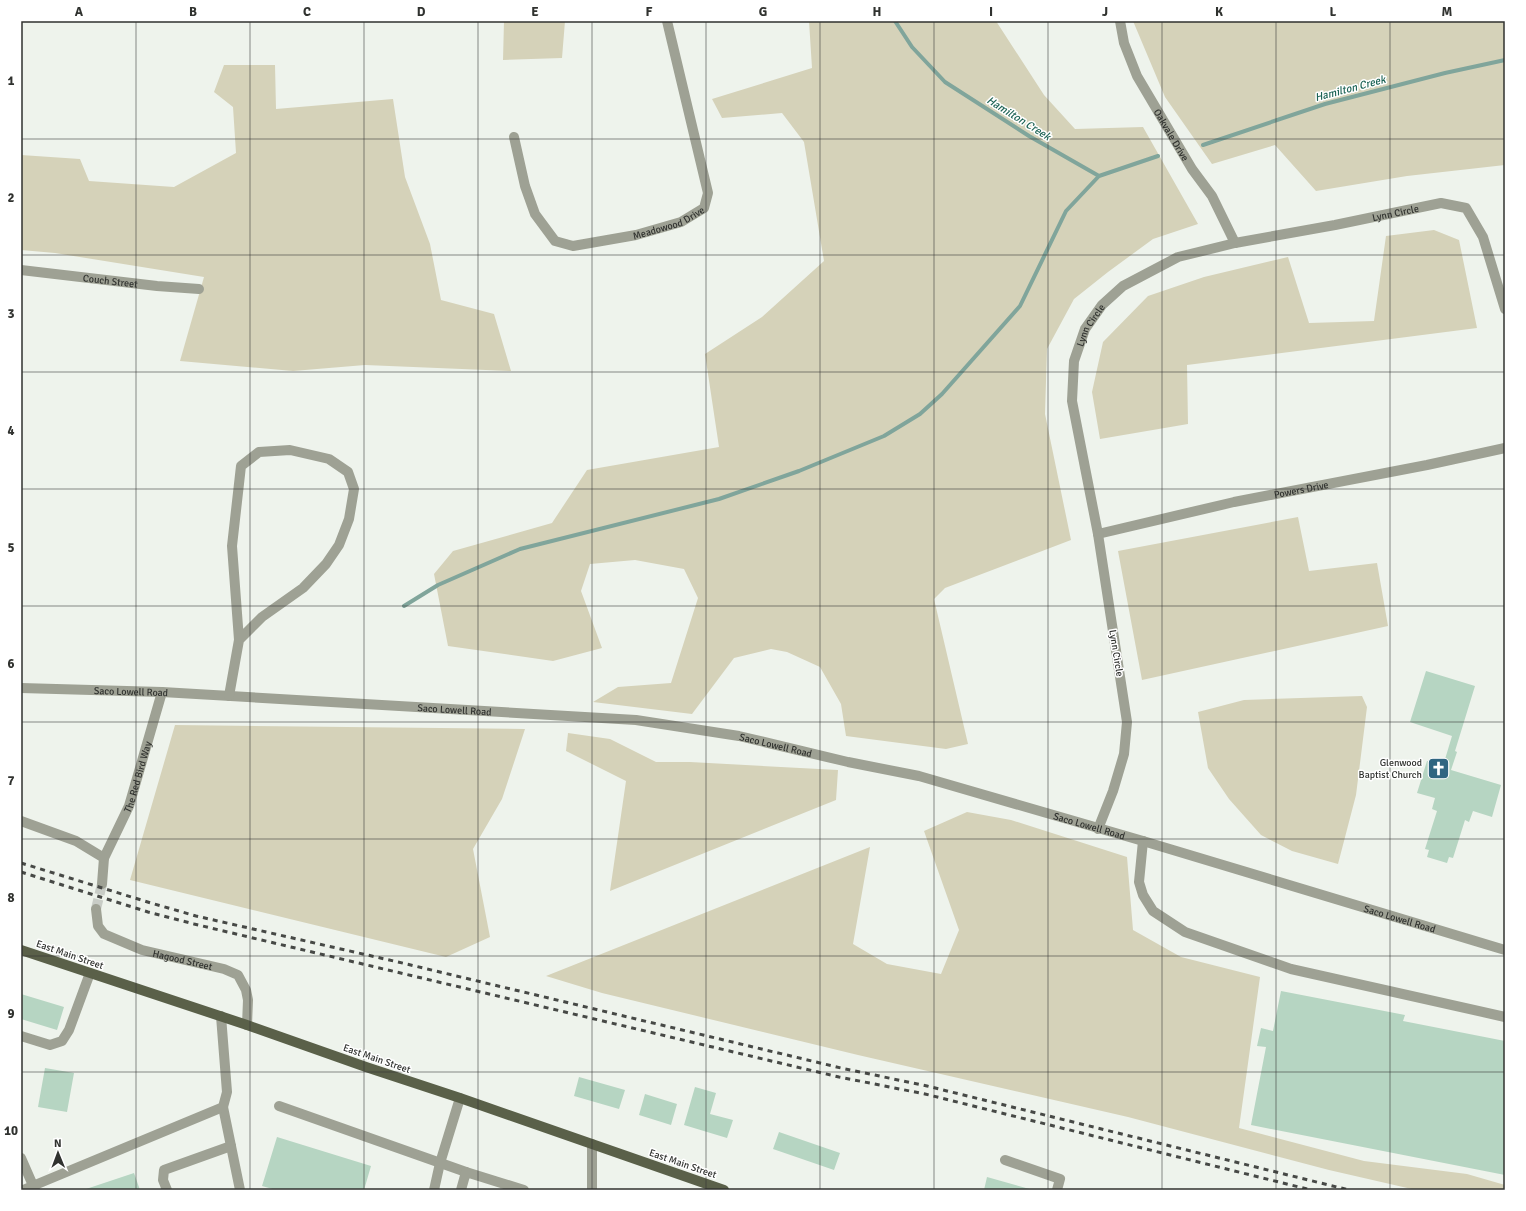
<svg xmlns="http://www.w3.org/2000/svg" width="1526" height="1211" font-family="Signika,sans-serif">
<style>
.green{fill:#d5d2b9}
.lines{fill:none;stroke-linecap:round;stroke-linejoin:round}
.stream{stroke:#80a59b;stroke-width:4}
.building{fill:#b6d5c2}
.minor-tunnel{stroke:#c8ccc6;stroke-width:10;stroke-dasharray:10 5;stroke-linecap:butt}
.minor{stroke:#9ea194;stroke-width:10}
.major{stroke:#5a6049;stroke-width:10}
.rail{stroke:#474946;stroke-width:3;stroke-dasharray:5 5;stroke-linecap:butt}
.grid{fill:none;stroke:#30322f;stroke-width:1;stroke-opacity:0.55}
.labels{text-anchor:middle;stroke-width:3;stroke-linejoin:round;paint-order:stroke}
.street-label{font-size:10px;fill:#30322f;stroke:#fff}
.poi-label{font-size:10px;fill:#30322f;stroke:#fff;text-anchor:end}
.water-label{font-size:11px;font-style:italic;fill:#1c6355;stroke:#fff}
.neatline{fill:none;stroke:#30322f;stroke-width:1.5}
.grid-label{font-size:13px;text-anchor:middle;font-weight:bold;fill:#30322f}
</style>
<rect width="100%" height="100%" fill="#eef3ec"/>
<!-- green -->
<path class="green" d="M504,21H565L562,58L503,60Z
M809,21H996L1044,95L1075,129L1143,127L1198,224L1153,239L1108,272L1074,299L1047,349L1045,414L1071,540L945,588L934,599L968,744L946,749L846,736L841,704L820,667L787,652L771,649L734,658L692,714L593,702L618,687L671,683L698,598L684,569L635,560L590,564L581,591L602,648L553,661L448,646L434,574L453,551L552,523L587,470L719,447L705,354L762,317L824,261L804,142L782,113L722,118L712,99L812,68Z
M1133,21H1505V165L1407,176L1316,191L1275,145L1212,164L1165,97Z
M224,65H275L276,109L393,99L405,177L430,244L441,300L494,314L511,371L365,365L293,371L180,361L204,277L55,253L21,250V155L80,159L89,181L174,187L236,153L233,107L214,92Z
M1434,230L1459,240L1477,328L1187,365L1188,424L1100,439L1092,392L1103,342L1148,296L1204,277L1288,257L1309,323L1374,321L1386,236Z
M1298,517L1309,571L1377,563L1388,626L1142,680L1118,551Z
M1362,696L1367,707L1356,795L1338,864L1292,851L1261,835L1229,799L1208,768L1198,712L1244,700Z
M175,725L525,729L502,799L473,849L490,937L446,957L130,880Z
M568,733L610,739L656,762H690L838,770L836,800L610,891L626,781L566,751Z
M967,812L1011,820L1127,857L1133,930L1181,957L1260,977L1239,1128L1364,1161L1467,1174L1505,1185V1190H1416L1329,1170L1128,1117L858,1055L602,993L546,976L870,847L853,944L887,964L941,974L959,930L924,831Z"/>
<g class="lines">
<!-- stream -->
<path class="stream" d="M895,21L912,47L945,82L1029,136L1099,176
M1203,145L1325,104L1445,73L1505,60
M404,606L438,585L520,549L719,499L799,471L884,436L920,414L942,394L1020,306L1066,211L1099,176L1158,156"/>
</g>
<!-- building -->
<path class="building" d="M1426,671L1475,686L1455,751L1457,752L1451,770L1501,785L1492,817L1473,811L1469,822L1465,820L1453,858L1449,857L1447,863L1427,857L1429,850L1425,849L1437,811L1432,809L1435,798L1417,793L1427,761L1443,766L1452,736L1410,722Z
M1281,991L1405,1015L1403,1021L1505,1041V1175L1251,1125L1266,1047L1257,1046L1261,1028L1273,1031Z
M21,994L64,1007L57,1030L21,1019Z
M45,1068L74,1073L67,1112L38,1107Z
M579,1077L625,1090L619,1109L574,1096Z
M695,1087L716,1093L710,1114L733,1120L727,1138L684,1125Z
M645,1094L677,1104L671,1125L639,1115Z
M779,1132L840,1153L834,1170L773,1149Z
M277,1137L371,1166L364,1190H276L262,1186Z
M134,1173L140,1190H83Z
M987,1177L1033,1190H984Z"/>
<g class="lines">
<!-- minor-tunnel -->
<path class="minor-tunnel" d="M96,909L102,884"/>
<!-- minor -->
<g class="minor">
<path id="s1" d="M1120,21L1124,43L1137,76L1192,169L1212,196L1235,243"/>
<path id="s2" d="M514,137L525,186L535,214L555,241L573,246L636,235L681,222L704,208L708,193L667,21"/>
<path id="s3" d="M21,270L157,286L199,289"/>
<path id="s4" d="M1098,534L1234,502L1427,465L1505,448"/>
<path id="s5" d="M21,688L162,692L636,720L739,736L848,762L919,776L1143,841L1505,950"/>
<path d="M229,696L239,640L232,546L241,466L259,452L290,450L329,459L348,472L354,489L349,519L339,545L326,564L303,588L262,617L239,640"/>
<path d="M21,821L76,841L104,858L102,884"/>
<path id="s6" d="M1098,829L1113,791L1124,754L1127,722L1098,534L1072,401L1074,361L1085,329L1102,305L1123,286L1178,257L1235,243L1335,225L1441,203L1466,208L1483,237L1505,309"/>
<path d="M1143,841L1139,882L1143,895L1153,911L1185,932L1291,969L1505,1017"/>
<path id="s7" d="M104,858L129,806L162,692"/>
<path id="s8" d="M96,909L98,926L104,934L142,950L224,969L238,975L246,990L248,1000L247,1025"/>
<path d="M21,1036L50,1045L62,1041L69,1030L90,973"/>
<path d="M279,1106L466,1172"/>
<path d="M223,1107L240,1190"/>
<path d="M21,1158L35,1190"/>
<path d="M1005,1160L1060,1179L1057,1190"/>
<path d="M23,1190L223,1107L227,1092L221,1016"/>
<path d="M167,1190L163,1180L164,1170L231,1146"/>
<path d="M434,1190L440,1163L460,1098"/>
<path d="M461,1190L466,1172L524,1190"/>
<path d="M592,1190V1144"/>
</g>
<!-- major -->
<path class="major" d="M21,950L247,1025L366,1067L460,1098L724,1190"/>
<!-- rail -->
<path class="rail" d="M21,863L151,903L196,916L398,962L841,1068L927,1086L1349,1190
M21,872L148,912L194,924L839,1077L925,1094L1311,1190"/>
</g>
<!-- grid -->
<path class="grid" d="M136,21V1190M250,21V1190M364,21V1190M478,21V1190M592,21V1190M706,21V1190M820,21V1190M934,21V1190M1048,21V1190M1162,21V1190M1276,21V1190M1390,21V1190M21,139H1505M21,255H1505M21,372H1505M21,489H1505M21,606H1505M21,722H1505M21,839H1505M21,956H1505M21,1072H1505"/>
<!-- icons -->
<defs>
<symbol id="church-square" viewBox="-11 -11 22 22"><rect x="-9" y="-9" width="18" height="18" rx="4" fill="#306581" stroke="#fff"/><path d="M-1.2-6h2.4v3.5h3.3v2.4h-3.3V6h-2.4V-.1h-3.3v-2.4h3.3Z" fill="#fff"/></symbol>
</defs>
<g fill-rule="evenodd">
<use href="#church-square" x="1426" y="756" width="25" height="25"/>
</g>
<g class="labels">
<!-- street labels -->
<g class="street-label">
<text dy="4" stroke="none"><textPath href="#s1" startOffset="126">Oakvale Drive</textPath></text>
<text dy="4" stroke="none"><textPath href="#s6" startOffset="853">Lynn Circle</textPath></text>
<text dy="4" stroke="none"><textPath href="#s2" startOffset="231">Meadowood Drive</textPath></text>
<text dy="4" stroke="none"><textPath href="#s3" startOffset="90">Couch Street</textPath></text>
<text dy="4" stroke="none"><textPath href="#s6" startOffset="517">Lynn Circle</textPath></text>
<text dy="4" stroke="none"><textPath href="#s4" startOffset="208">Powers Drive</textPath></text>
<text transform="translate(1117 653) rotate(81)" y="4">Lynn Circle</text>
<text dy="4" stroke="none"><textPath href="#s5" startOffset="110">Saco Lowell Road</textPath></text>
<text dy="4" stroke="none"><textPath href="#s5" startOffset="434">Saco Lowell Road</textPath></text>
<text dy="4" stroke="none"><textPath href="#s5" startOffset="758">Saco Lowell Road</textPath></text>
<text dy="4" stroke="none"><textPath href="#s7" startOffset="88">The Red Bird Way</textPath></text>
<text dy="4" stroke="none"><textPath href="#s5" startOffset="1082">Saco Lowell Road</textPath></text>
<text dy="4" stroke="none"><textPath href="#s5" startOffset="1406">Saco Lowell Road</textPath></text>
<text transform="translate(70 954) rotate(19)" y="4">East Main Street</text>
<text dy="4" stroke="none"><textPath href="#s8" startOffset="110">Hagood Street</textPath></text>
<text transform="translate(377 1058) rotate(19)" y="4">East Main Street</text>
<text transform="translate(683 1163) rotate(19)" y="4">East Main Street</text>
</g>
<!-- poi labels -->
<g class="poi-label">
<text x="1422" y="766">Glenwood<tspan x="1422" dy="12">Baptist Church</tspan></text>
</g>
<!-- water labels -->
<g class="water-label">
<text transform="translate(1350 88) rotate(-15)" y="4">Hamilton Creek</text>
<text transform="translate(1019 118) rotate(32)" y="4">Hamilton Creek</text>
</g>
</g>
<!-- border -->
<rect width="1526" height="1211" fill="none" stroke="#ffffff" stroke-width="44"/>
<!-- north arrow -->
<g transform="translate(58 1153) rotate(359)" stroke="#ffffff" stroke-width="3" paint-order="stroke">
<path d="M0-3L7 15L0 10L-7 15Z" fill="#30322f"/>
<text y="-6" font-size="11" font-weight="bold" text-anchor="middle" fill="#30322f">N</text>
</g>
<rect x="22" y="22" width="1482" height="1167" class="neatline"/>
<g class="grid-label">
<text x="79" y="16">A</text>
<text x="193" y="16">B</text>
<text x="307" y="16">C</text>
<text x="421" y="16">D</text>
<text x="535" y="16">E</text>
<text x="649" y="16">F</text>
<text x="763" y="16">G</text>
<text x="877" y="16">H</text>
<text x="991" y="16">I</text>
<text x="1105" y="16">J</text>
<text x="1219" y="16">K</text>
<text x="1333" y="16">L</text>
<text x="1447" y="16">M</text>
<text x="11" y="85">1</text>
<text x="11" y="202">2</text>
<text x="11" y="318">3</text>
<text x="11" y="435">4</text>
<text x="11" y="552">5</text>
<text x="11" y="668">6</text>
<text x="11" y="785">7</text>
<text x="11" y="902">8</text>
<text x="11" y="1018">9</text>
<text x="11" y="1135">10</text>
</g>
</svg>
